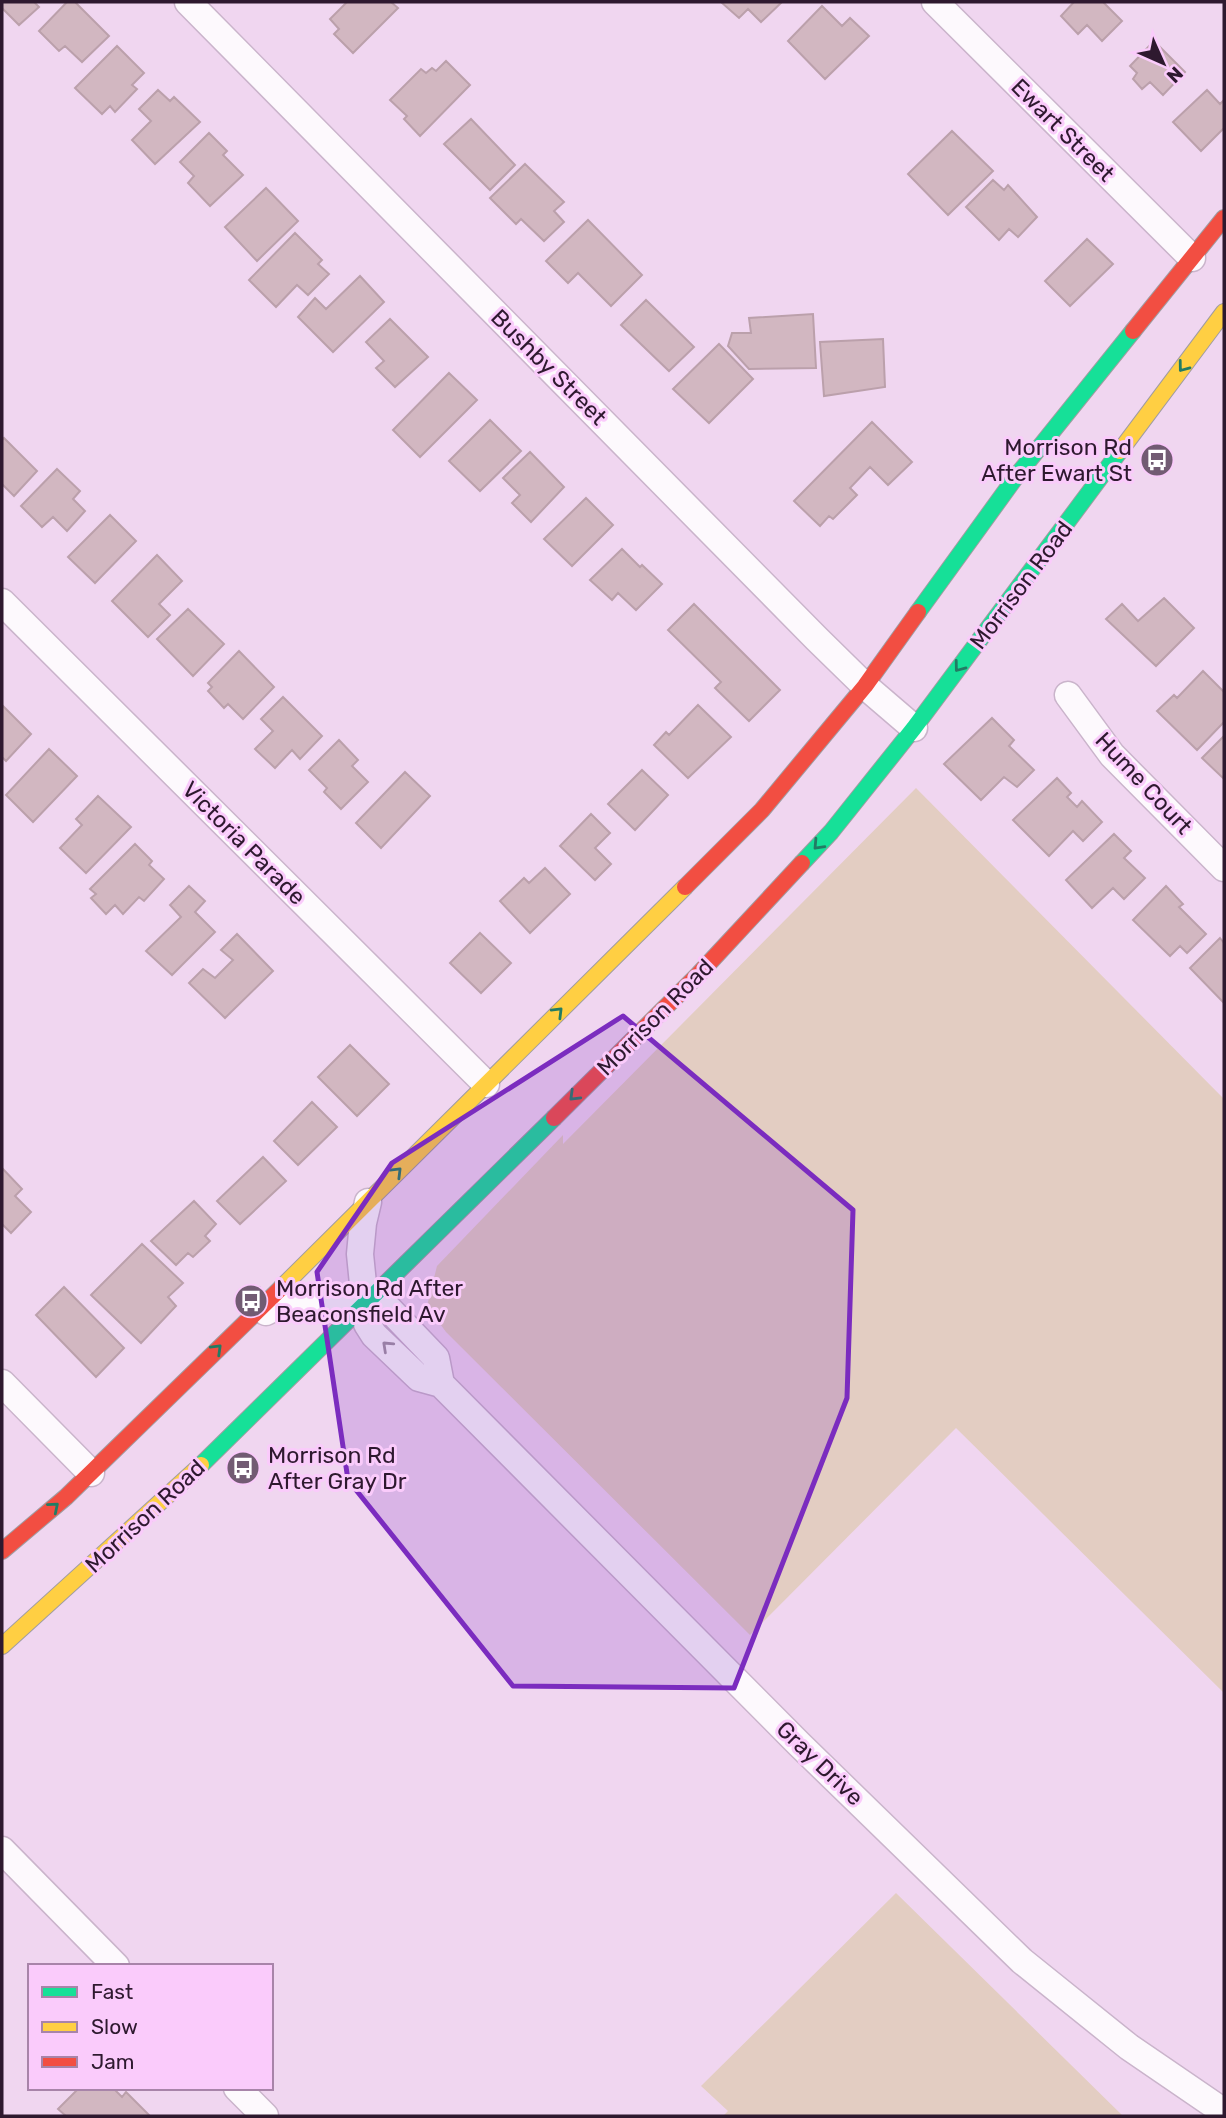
<svg xmlns="http://www.w3.org/2000/svg" width="1226" height="2118" font-family="Rubik,sans-serif">
<style>
.green{fill:#e3cdc2}
.building{fill:#d2b7c1;stroke:#bba0ab;stroke-width:2}
.lines{fill:none;stroke-linecap:round;stroke-linejoin:round}
.street-casing{stroke:#cab4cb;stroke-width:29}
.fast-casing{stroke:#a09ca1;stroke-width:18}
.slow-casing{stroke:#a09ca1;stroke-width:18}
.jam-casing{stroke:#a09ca1;stroke-width:18}
.street{stroke:#fdf9fd;stroke-width:26}
.fast{stroke:#16e098;stroke-width:16}
.slow{stroke:#ffcf43;stroke-width:16}
.jam{stroke:#f24e42;stroke-width:16}
.oneway{stroke:#227c64}
.oneway2{stroke:#a094a0}
.marked{fill:#7b2cbf;fill-opacity:0.2;stroke:#7b2cbf;stroke-width:5;stroke-linejoin:round}
.labels{text-anchor:middle;stroke-width:6;stroke-linejoin:round;paint-order:stroke}
.street-label{font-size:23px;fill:#2e192f;stroke:#facbfb}
.poi-label{font-size:23px;fill:#2e192f;stroke:#facbfb;text-anchor:start}
</style>
<rect width="100%" height="100%" fill="#f0d6f0"/>
<!-- green -->
<path class="green" d="M916,788L1224,1099V1693L956,1428L750,1635L446,1332L427,1306L437,1266L563,1135V1144Z
M896,1893L1123,2116H723L728,2111L701,2086Z"/>
<!-- building -->
<path class="building" d="M2,2H34L39,7L19,25L2,8Z
M67,2H75L109,36L82,62L65,46L59,51L39,31Z
M347,2H391L398,8L353,53L334,34L339,29L330,19Z
M721,2H782L761,22L748,9L739,18Z
M1074,2H1103L1122,21L1102,41L1087,25L1078,34L1061,16Z
M822,6L842,26L850,18L869,36L825,79L788,41Z
M1154,41L1185,72L1163,95L1150,82L1142,89L1133,79L1137,73L1130,66Z
M117,46L144,73L132,85L137,89L115,112L110,106L102,114L75,88Z
M446,61L470,85L420,136L404,119L407,116L390,100L421,69L426,73L432,68L436,71Z
M158,90L170,101L174,97L200,122L155,164L132,140L151,121L139,109Z
M1207,90L1220,104L1224,100V128L1201,151L1173,122Z
M471,119L515,165L490,190L444,144Z
M952,131L993,171L948,215L908,174Z
M209,133L227,151L223,155L243,175L210,206L188,183L194,176L180,162Z
M525,164L564,202L554,211L564,222L544,241L521,219L516,224L490,198Z
M993,180L1004,190L1008,185L1037,217L1018,237L1009,229L999,240L966,207Z
M266,188L298,221L257,261L225,227Z
M588,220L642,275L611,306L578,273L568,283L546,261Z
M295,233L322,260L318,264L329,274L308,295L297,285L276,307L249,280Z
M1087,239L1113,264L1070,306L1045,281Z
M360,276L384,302L333,352L298,317L315,298L326,309Z
M646,300L694,347L669,371L621,325Z
M813,314L816,368L749,369L728,346L732,333H751L749,318Z
M390,319L428,357L395,387L376,368L384,361L366,342Z
M883,339L885,387L824,396L820,342Z
M719,344L753,379L709,423L673,389Z
M449,373L477,400L420,457L393,430Z
M490,420L521,451L480,491L449,461Z
M872,422L912,462L888,485L870,467L850,488L857,495L833,519L829,516L820,526L794,501Z
M4,438L37,471L14,496L2,484V440Z
M530,452L564,487L531,522L512,503L520,495L503,478Z
M57,469L80,491L73,499L85,511L67,531L53,517L42,527L21,506Z
M586,498L613,525L572,566L544,539Z
M110,515L136,541L95,583L68,557Z
M622,549L640,567L642,565L662,584L636,610L618,593L612,600L590,580Z
M157,555L182,581L159,604L170,615L148,637L112,601Z
M1164,598L1194,628L1156,666L1106,619L1122,604L1138,621Z
M694,604L780,690L749,721L715,688L721,682L668,630Z
M188,609L224,644L193,676L157,639Z
M239,651L274,687L243,719L228,704L224,708L208,691L212,687L208,683Z
M1203,671L1224,692V722L1197,750L1157,711L1174,695L1177,698Z
M283,697L322,736L300,759L292,750L275,768L255,749L273,731L261,719Z
M2,705L31,734L6,761L2,757Z
M698,705L731,737L688,778L654,745L666,732L669,735Z
M992,718L1014,740L1009,746L1034,770L1017,787L1004,777L981,800L944,764Z
M1224,736V779L1202,758Z
M339,740L358,760L352,766L368,782L341,809L324,792L327,788L309,770Z
M49,749L77,776L33,822L6,795Z
M642,770L668,795L635,830L608,804Z
M405,772L430,796L381,848L356,823Z
M1057,778L1071,793L1067,797L1077,807L1082,801L1102,822L1083,841L1073,831L1049,856L1013,820Z
M98,796L131,827L86,873L60,848L82,825L76,819Z
M591,814L610,833L595,848L611,864L595,880L560,846Z
M1114,834L1131,851L1124,858L1145,878L1124,899L1113,888L1092,908L1066,880Z
M135,844L152,861L149,865L164,879L144,901L139,897L123,914L115,905L106,914L91,898L96,894L90,889Z
M545,868L570,894L530,933L500,901L524,878L529,883Z
M189,886L205,901L195,912L215,932L172,975L146,951L181,917L170,905Z
M1166,886L1183,904L1179,907L1206,934L1187,953L1180,946L1170,956L1133,920Z
M480,933L511,963L481,993L450,963Z
M237,934L273,971L225,1018L189,983L203,969L215,978L233,960L221,950Z
M1220,938L1224,943V1003L1190,968Z
M350,1045L389,1084L357,1116L318,1077Z
M312,1102L337,1127L298,1165L274,1141Z
M263,1157L286,1181L240,1224L217,1201Z
M2,1168L22,1189L15,1196L31,1212L11,1233L2,1224Z
M194,1201L216,1224L205,1236L210,1241L193,1257L188,1253L176,1265L151,1241Z
M142,1244L183,1283L168,1297L176,1306L141,1343L91,1295Z
M64,1287L124,1348L96,1377L36,1315Z
M79,2088H113L122,2097L126,2092L150,2116H66L58,2109Z"/>
<g class="lines">
<defs>
<path id="street" d="M188,2L817,639L865,686L914,728
M935,2L1192,258
M2,602L486,1084
M1068,695L1112,755L1224,868
M368,1202L363,1223L360,1254L367,1324L374,1335L419,1378L441,1384L799,1744L1022,1961L1129,2047L1224,2112
M266,1312L289,1300L331,1296L389,1309L436,1358L441,1384
M2,1383L91,1473
M2,1850L116,1966
M237,2088L265,2116"/>
<path id="fast" d="M918,612L1018,474L1133,331
M802,863L831,832L914,728L1120,451
M201,1465L554,1118"/>
<path id="slow" d="M1120,451L1224,312
M281,1288L685,887
M2,1646L201,1465"/>
<path id="jam" d="M1133,331L1224,218
M685,887L762,810L865,686L918,612
M554,1118L697,976L802,863
M2,1551L66,1497L281,1288"/>
</defs>
<!-- street casing -->
<use href="#street" class="street-casing"/>
<!-- fast casing -->
<use href="#fast" class="fast-casing"/>
<!-- slow casing -->
<use href="#slow" class="slow-casing"/>
<!-- jam casing -->
<use href="#jam" class="jam-casing"/>
<!-- street -->
<use href="#street" class="street"/>
<!-- fast -->
<use href="#fast" class="fast"/>
<!-- slow -->
<use href="#slow" class="slow"/>
<!-- jam -->
<use href="#jam" class="jam"/>
</g>
<!-- one-way arrows -->
<defs><path id="oneway-chevron" d="M-2-3.5L2.5 0L-2 3.5" fill="none" stroke-width="1.6" stroke-linecap="round" stroke-linejoin="round" transform="scale(1.75)"/></defs>
<g class="oneway">
<use href="#oneway-chevron" transform="translate(1183 367) rotate(127)"/>
<use href="#oneway-chevron" transform="translate(959 667) rotate(127)"/>
<use href="#oneway-chevron" transform="translate(818 845) rotate(133)"/>
<use href="#oneway-chevron" transform="translate(558 1012) rotate(-45)"/>
<use href="#oneway-chevron" transform="translate(574 1096) rotate(136)"/>
<use href="#oneway-chevron" transform="translate(397 1172) rotate(-45)"/>
<use href="#oneway-chevron" transform="translate(217 1349) rotate(-44)"/>
<use href="#oneway-chevron" transform="translate(54 1507) rotate(-40)"/>
</g>
<use class="oneway2" href="#oneway-chevron" transform="translate(387 1346) rotate(-137)"/>
<!-- marked area -->
<path class="marked" d="M623,1016L853,1210L847,1398L734,1688L513,1686L348,1480L317,1272L392,1163Z"/>
<!-- icons -->
<defs>
<symbol id="bus-disc" viewBox="-11 -11 22 22"><circle r="9.5" fill="#725b73" stroke="#facbfb"/><path d="M-5-6H5V4H4V6H2V4H-2V6H-4V4H-5ZM-3.5-4V0h7V-4ZM-3.5 1.2v1.5H-2V1.2ZM2 1.2v1.5H3.5V1.2Z" fill="#fff"/></symbol>
</defs>
<g fill-rule="evenodd">
<use href="#bus-disc" x="1138" y="441" width="38" height="38"/>
<use href="#bus-disc" x="232" y="1282" width="38" height="38"/>
<use href="#bus-disc" x="224" y="1449" width="38" height="38"/>
</g>
<g class="labels">
<!-- street labels -->
<g class="street-label">
<text transform="translate(1063 130) rotate(45)" y="8">Ewart Street</text>
<text transform="translate(549 367) rotate(45)" y="8">Bushby Street</text>
<text transform="translate(1021 585) rotate(-53)" y="8">Morrison Road</text>
<text transform="translate(1144 783) rotate(47)" y="8">Hume Court</text>
<text transform="translate(244 843) rotate(45)" y="8">Victoria Parade</text>
<text transform="translate(655 1017) rotate(-45)" y="8">Morrison Road</text>
<text transform="translate(145 1516) rotate(-43)" y="8">Morrison Road</text>
<text transform="translate(820 1763) rotate(44)" y="8">Gray Drive</text>
</g>
<!-- poi labels -->
<g class="poi-label">
<text x="1132" y="455" text-anchor="end">Morrison Rd<tspan x="1132" dy="26">After Ewart St</tspan></text>
<text x="276" y="1296">Morrison Rd After<tspan x="276" dy="26">Beaconsfield Av</tspan></text>
<text x="268" y="1463">Morrison Rd<tspan x="268" dy="26">After Gray Dr</tspan></text>
</g>
</g>
<!-- border -->
<rect width="1226" height="2118" fill="none" stroke="#2e192f" stroke-width="7"/>
<!-- legend -->
<rect x="28" y="1964" width="245" height="126" fill="#facbfb" stroke="#a884a9" stroke-width="2"/>
<rect x="42" y="1987" width="35" height="10" fill="#16e098" stroke="#a884a9" stroke-width="2"/>
<text x="91" y="1999" font-size="21" fill="#2e192f">Fast</text>
<rect x="42" y="2022" width="35" height="10" fill="#ffcf43" stroke="#a884a9" stroke-width="2"/>
<text x="91" y="2034" font-size="21" fill="#2e192f">Slow</text>
<rect x="42" y="2057" width="35" height="10" fill="#f24e42" stroke="#a884a9" stroke-width="2"/>
<text x="91" y="2069" font-size="21" fill="#2e192f">Jam</text>
<!-- north arrow -->
<g transform="translate(1163 63) rotate(135)" stroke="#facbfb" stroke-width="5" paint-order="stroke">
<path d="M0-5L12 26L0 18L-12 26Z" fill="#2e192f"/>
<text y="-10" font-size="19" font-weight="bold" text-anchor="middle" fill="#2e192f">N</text>
</g>
</svg>
